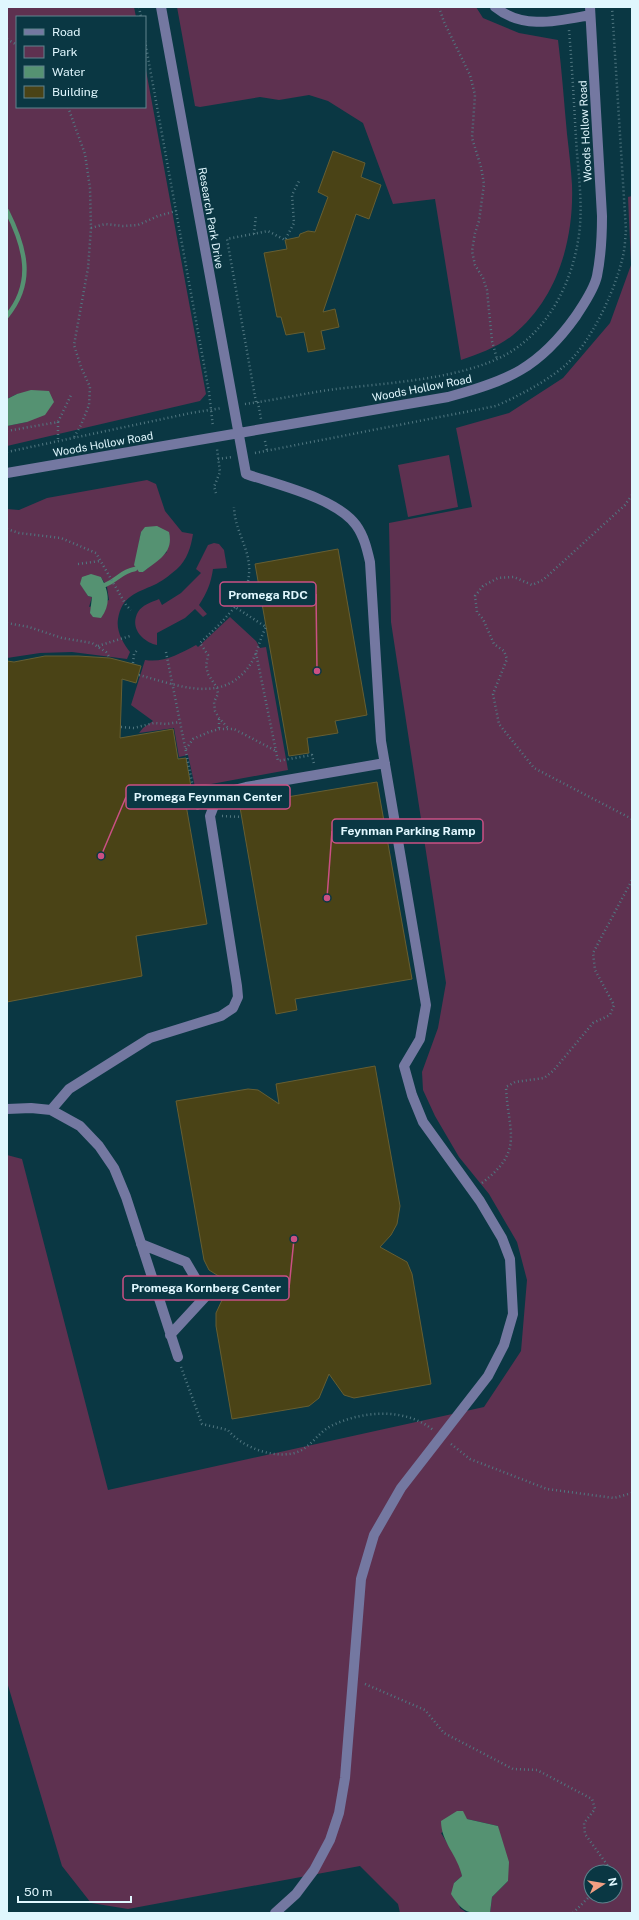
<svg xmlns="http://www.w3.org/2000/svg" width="639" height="1920" font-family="'Public Sans',sans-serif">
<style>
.green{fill:#5e3150;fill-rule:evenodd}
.water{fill:#559272}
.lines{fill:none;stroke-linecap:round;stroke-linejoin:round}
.stream{stroke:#559272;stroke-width:4.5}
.building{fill:#4a4316;stroke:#665e32}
.path{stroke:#517781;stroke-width:2.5;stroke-dasharray:1 3;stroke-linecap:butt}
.minor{stroke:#7478a1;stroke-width:10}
.labels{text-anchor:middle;stroke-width:3.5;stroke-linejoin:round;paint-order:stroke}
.street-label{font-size:11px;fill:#e0f7fe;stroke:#0a3743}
.leader{fill:none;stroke:#ca5084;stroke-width:1.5}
.callout-dot{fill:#ca5084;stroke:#0a3743;stroke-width:1.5}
.callout{fill:#0a3743;stroke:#ca5084;stroke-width:1.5}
.callout-label{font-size:12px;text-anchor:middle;font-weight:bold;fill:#e0f7fe}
</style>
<rect width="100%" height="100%" fill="#0a3743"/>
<!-- green -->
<path class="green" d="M7,7H134L136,17H17V107H145V65L206,394L200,401L7,446V426L27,422L17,394L7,399Z
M177,7H476L483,18L519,33L558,40C562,71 564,103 567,134C569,151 571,168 572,185C574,241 557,299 513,335C498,347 479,354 461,360L435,199L393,204L363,123L328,101L309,95L279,100L260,97L200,107L195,106Z
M632,196V1913H490L492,1897L508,1881L498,1826L467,1819L441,1833L460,1864L462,1876L454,1883L460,1908L467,1913H400L398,1904L360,1866L128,1909L91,1903L62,1866L7,1682V1155L22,1159L108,1490L484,1407L521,1351L527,1280L517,1242L489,1194L459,1157L435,1116L423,1090L422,1072L438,1028L446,983L391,622L389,523L472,507L456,428L509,413L563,378L610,323L631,265L628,197ZM591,1872H615V1896H591Z
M449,455L458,507L408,517L398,465Z
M147,480L156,484L165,511L182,532L193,534C191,547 187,560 177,569C170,575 161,582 154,585C136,593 122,596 118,619C116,631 123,643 130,652L127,659L72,652L40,653L7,658V509L19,510L47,498ZM141,532L167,552L143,572L139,543ZM101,577L107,587L109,600L89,607L92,597L88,596L82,586Z
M214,543L219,544L224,550L227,568L213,569C211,583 207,593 199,605L207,614L203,617L195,609L185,618L157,633V645C143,642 129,628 138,612C142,605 152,602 159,599L162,605L181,593L201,573L196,569L208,545Z
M230,617L256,641L260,648L266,647L288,770L195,787L188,755L179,757L174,728L139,733L143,728L153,721L131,705L145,660C164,663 179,654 196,645L198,647Z"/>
<!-- water -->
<path class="water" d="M31,390L49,391L54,402L45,415L27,422L7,426V399L17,394Z
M157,526L169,532C174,553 158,560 143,572H139L134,565L141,532L145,527Z
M91,574L101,577C109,592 111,604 101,618L93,617L90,613L92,597L88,596L80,584L82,577Z
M457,1811H463L467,1819L498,1826L509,1862L508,1881L492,1897L490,1913C467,1913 464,1914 451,1894L454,1883L462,1876C458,1856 441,1842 441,1821Z"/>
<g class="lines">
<!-- stream -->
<path class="stream" d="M7,211C25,247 35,282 7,316
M105,585C119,579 120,572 135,569"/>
</g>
<!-- building -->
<path class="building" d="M333,151L365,163L361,177L381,185L369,219L356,214L323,312L335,309L339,327L321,331L325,349L308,352L304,332L286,335L281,317H277L264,253L287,249L285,240L299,237L300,234L308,231L315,232L328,197L318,192Z
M338,549L367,715L335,721L338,733L307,738L309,753L289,756L255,564Z
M45,656H78L110,658L141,666L136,683L122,679L120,738L173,729L178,759L186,758L191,787L183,788L207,924L136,936L142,976L7,1002V661L14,662Z
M377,782L412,979L295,999L297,1010L276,1014L238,796L267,791L269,800Z
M375,1066L400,1206L397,1224L391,1235L380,1247L407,1262L412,1274L431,1384L354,1398L344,1395L329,1374L319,1398L309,1406L232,1419L216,1326V1313L223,1298L233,1285L209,1270L204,1260L176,1101L248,1089L258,1090L279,1104L276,1084Z"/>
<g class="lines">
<!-- path -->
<path class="path" d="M139,7L141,17
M439,7L444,22L470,75L475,95L472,138L481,167L484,184L479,221L475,233L472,251L475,265L483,278L487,290L492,341L497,359
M7,39L17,45
M145,41L209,392L213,427
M68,107L85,154L90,188L91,228L88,268L74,345L81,367L90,387L89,405L81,425L73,439
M91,228L105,224L123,226L138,225L158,216L176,211
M254,234L256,215
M256,402L227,239L268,231L285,240L294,223L292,195L299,181
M258,402L261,419
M245,404C275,400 306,393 336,389C387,383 448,380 495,360C542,340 570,290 578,241C584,208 578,172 576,139C574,103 572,66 569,30
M58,422V442
M7,431L58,422L72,393
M265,441L267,450
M7,452L191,413L222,408
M255,453L496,406C520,395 542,384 562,368C589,347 614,293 622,260C625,250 625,239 626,230L612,7
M218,459L232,457
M216,493L214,487L220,472L217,449
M632,495L625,505L543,580L532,585L514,577L498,578L483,586L475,596L477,612L483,619L494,644L504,651L507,659L493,694L499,724L534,768L632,819
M7,529L19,533L61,538L96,553L126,605L131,610
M78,564L100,561
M225,601L235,607L219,625L200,643L208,655L206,666L208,674L217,688L218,694L214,702L215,711L219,718L229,729
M7,623L29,627L62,638L92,643L106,652L110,658
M98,646L130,636
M166,652L198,812
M256,653L278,761L312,755L314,764
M133,663L134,654L138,649
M139,675C174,684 219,704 247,669C257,657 259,640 266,627L235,607C238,600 245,591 247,585C256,554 235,536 234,507
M219,719V729
M121,727L134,728L154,723L166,724L180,722
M186,749L193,739L209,732L219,729H234L276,751
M222,816L242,817
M482,1183C525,1150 508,1133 506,1087L515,1082L544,1078L553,1071L593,1023L610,1015L614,1005L595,970L593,953L632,880
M181,1367L202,1424L228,1430C242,1448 278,1461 300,1451C312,1445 319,1432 331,1426C361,1411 405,1407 433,1430
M451,1444L470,1459L547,1489L614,1498L632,1493
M365,1684L425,1710L444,1733L513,1769L537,1770L592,1799L595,1809L584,1823L585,1834L611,1870V1872
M573,1913L591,1895"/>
<!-- minor -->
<path class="minor" d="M161,7L246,474C278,485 336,498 356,525C364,536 367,549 370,562L381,741L426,1005L420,1039L404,1066L412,1095L423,1122L480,1201L502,1238L510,1259L513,1314L504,1345L488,1376L401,1488L374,1535L361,1579L345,1778L339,1813L330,1840L314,1870L296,1894L275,1913
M495,7C523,30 557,21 590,15
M7,473L448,397C508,381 539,368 576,316C583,305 594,290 597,276C601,256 602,236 602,216L590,7
M7,1109L31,1108L51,1110L80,1126L99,1146L114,1168L126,1197L178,1357
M51,1110L69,1089L150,1038L221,1016L233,1008L238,997L237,986L210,816L217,798L230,791L246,787L385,763
M141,1244L186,1262L206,1296L170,1335"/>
</g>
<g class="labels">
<!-- street labels -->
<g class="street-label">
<text transform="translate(585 131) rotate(-93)" y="4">Woods Hollow Road</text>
<text transform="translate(211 218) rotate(80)" y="4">Research Park Drive</text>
<text transform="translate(422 388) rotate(-11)" y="4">Woods Hollow Road</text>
<text transform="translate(103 444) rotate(-10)" y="4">Woods Hollow Road</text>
</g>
</g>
<!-- callouts -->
<path class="leader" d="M317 671L316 594M101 856L126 797M327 898L332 831M294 1239L289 1288"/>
<g class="callout-dot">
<circle cx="317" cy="671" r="4"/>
<circle cx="101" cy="856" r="4"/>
<circle cx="327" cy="898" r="4"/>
<circle cx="294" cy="1239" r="4"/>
</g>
<g class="callout">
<rect x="220" y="582" width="96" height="24" rx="4"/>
<rect x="126" y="785" width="164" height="24" rx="4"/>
<rect x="332" y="819" width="151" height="24" rx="4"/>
<rect x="123" y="1276" width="166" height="24" rx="4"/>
</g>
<g class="callout-label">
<text x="268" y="599">Promega RDC</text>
<text x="208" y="801">Promega Feynman Center</text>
<text x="408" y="835">Feynman Parking Ramp</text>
<text x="206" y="1292">Promega Kornberg Center</text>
</g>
<!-- border -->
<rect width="639" height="1920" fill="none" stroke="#e0f7fe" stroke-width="16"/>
<!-- legend -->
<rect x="16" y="16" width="130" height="92" fill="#0a3743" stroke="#60848e"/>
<rect x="24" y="29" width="20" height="6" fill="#7478a1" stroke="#60848e"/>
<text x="52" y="36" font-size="12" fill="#e0f7fe">Road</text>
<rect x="24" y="46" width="20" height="12" fill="#5e3150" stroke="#60848e"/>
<text x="52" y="56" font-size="12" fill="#e0f7fe">Park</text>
<rect x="24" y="66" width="20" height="12" fill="#559272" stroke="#60848e"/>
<text x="52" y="76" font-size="12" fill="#e0f7fe">Water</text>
<rect x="24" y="86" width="20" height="12" fill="#4a4316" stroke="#60848e"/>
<text x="52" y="96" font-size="12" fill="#e0f7fe">Building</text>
<!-- north arrow -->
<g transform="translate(603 1884) rotate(78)"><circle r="19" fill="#0a3743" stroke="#60848e"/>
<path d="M0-3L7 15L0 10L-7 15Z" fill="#f39f83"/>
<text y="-6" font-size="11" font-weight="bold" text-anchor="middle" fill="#e0f7fe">N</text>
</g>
<!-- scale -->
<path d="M18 1896v6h113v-6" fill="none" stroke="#e0f7fe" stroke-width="2"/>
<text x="24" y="1896" font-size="12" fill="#e0f7fe" stroke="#0a3743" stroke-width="3" paint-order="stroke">50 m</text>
</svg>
